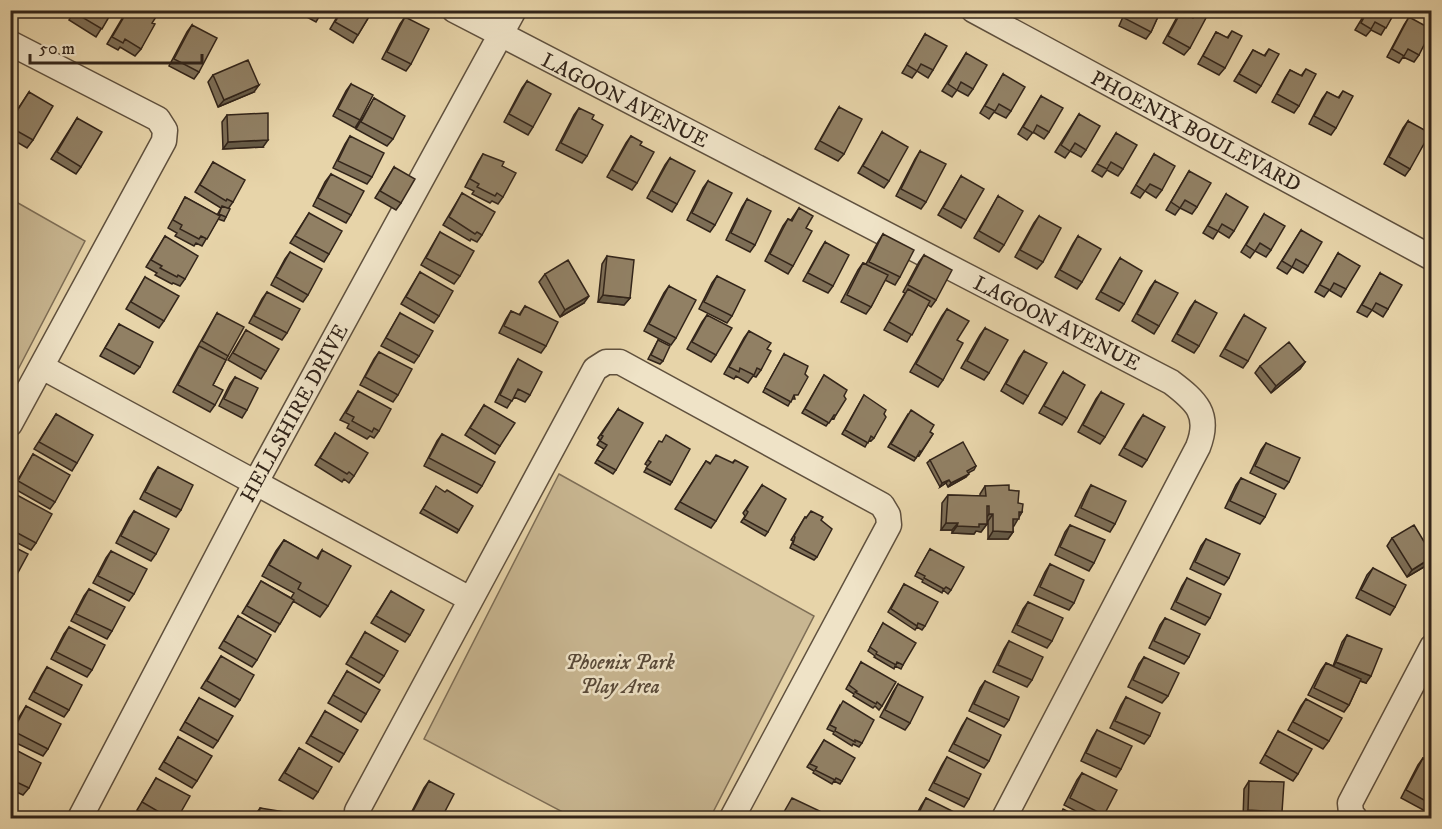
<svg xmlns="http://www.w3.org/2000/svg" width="1442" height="829" font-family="'IM FELL DW Pica',serif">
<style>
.green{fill:#c8b691;stroke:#7e6e56;stroke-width:1.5}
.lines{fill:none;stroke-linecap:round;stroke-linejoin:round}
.minor-casing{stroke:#60513e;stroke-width:27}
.minor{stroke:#efe3c7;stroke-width:24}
.wall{fill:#7d6e56;stroke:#33251a;stroke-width:1.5}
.shaded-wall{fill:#665a46;stroke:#33251a;stroke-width:1.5}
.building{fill:#918064;stroke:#33251a;stroke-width:1.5}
.labels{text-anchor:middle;stroke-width:5;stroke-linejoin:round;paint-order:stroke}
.street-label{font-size:21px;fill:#33251a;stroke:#efe3c7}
.park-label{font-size:21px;font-style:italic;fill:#584938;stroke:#efe3c7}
</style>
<rect width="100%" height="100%" fill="#e7d4a9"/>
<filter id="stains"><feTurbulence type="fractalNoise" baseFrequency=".00333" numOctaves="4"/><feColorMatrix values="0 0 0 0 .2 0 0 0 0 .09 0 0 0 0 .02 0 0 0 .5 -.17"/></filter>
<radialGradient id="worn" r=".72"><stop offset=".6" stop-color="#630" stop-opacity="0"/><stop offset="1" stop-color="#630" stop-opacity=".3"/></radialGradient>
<!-- green -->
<path class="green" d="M11,199L85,241L11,383Z
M559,474L814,616L710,818H574L424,739Z"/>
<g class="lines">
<defs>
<path id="minor" d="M454,10L1171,382C1196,401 1211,414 1198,447L1004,818
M973,10L1432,258
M10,43L158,119L165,130L164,141L10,424
M42,367L470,599
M80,818L256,482L514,10
M357,818V811L595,369L606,362H620L882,505L888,515L889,525L732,818
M1355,818L1351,813L1350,803L1432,647"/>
</defs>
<!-- minor casing -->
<use href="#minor" class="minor-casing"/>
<!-- minor -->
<use href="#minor" class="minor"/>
</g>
<!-- wall -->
<path class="wall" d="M49,10H56L54,14Z
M75,10H113L96,37L69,20Z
M127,10H145L152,23L141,49L135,56L120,47L118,50L107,44Z
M294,10H323L316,22Z
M341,10H373L353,43L330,29Z
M1097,10H1112L1109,16Z
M1126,10H1161L1151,32L1146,39L1119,26Z
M1197,10L1190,48L1184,55L1163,43L1176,19L1181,12L1192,18Z
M1318,10H1332L1328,17Z
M1333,10H1347L1343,16Z
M1367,10H1396L1381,35L1371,30L1366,36L1355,30Z
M405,17L411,64L406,71L382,59L400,24Z
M1409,17L1419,55L1414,62L1403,57L1399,63L1387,57L1404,25Z
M192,25L199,72L194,79L169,66L187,32Z
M1232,31L1225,68L1219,75L1198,64L1216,32L1227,38Z
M925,34L933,70L928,78L917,71L912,78L902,73Z
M1269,49L1261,86L1256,93L1234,81L1253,50L1264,56Z
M966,53L973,89L968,96L957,90L952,97L942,91Z
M1306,69L1299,106L1294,113L1272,102L1285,78L1290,70L1301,76Z
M1003,74L1011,111L1006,118L994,112L989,119L980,113Z
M213,75L254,92L218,107L208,82Z
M527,81L533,127L528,135L504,122L522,88Z
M351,84L360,120L355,128L333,116L346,91Z
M1343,91L1336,128L1331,135L1309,124L1322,99L1327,92L1338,98Z
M29,92L33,140L27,148L10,138V121Z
M1041,96L1049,132L1044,139L1033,132L1027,140L1018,134Z
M374,98L393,139L387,146L356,129Z
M839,107L844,154L838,161L815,149L834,115Z
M579,108L592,119L587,156L582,163L556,150L574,115Z
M1079,114L1086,150L1081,157L1070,151L1065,158L1055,152Z
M227,115L263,147L223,149L222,122Z
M77,118L81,167L76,174L51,159Z
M1408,121L1410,169L1405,176L1384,164L1403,128Z
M882,132L889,181L884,188L858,173Z
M1116,133L1123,169L1118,176L1107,170L1102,177L1092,171Z
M350,136L372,177L367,184L333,168L345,144Z
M631,136L640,145L637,183L632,190L607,177L626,143Z
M920,151L926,202L921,209L896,196L915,159Z
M483,154L502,166L503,197L498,204L492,201L490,203L472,194L474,191L465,187L478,162Z
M1154,154L1162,190L1156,198L1145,191L1140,198L1131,193Z
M670,158L677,204L672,212L647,198L665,165Z
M213,162L233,202L228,209L226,217L224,221L218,219L202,246L196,243L194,246L175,236L177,233L168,228L185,197L217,215L221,208L195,192Z
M394,167L401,203L396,210L375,198Z
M1189,171L1197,207L1192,214L1180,208L1175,215L1166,210Z
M331,174L351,215L346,223L313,206L325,182Z
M961,176L966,220L961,228L938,215Z
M708,181L715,225L710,232L687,220L703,188Z
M462,193L482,235L477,242L471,239L470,241L443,225Z
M1226,194L1234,231L1229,238L1218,231L1213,239L1203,233Z
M998,196L1004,245L999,252L974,238Z
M747,199L755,245L750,252L726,240L742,207Z
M799,208L806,228L793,266L788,274L765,261L783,226L788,219L791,220Z
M309,213L329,254L324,262L290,243Z
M1264,214L1271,250L1266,257L1255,251L1250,258L1241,252Z
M1039,216L1043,262L1037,269L1015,257L1034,223Z
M1301,230L1308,266L1303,273L1292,267L1287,274L1277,268Z
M440,232L460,276L454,284L421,265Z
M883,234L900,277L895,285L885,280L871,307L866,314L841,302L858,270L863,263L866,264L878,242Z
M165,236L185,279L180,286L173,283L172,284L155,275L157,273L146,267Z
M1078,236L1082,282L1077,289L1055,277L1073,244Z
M825,242L833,286L828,293L803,281L820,250Z
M290,252L308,295L303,302L271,285L285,259Z
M1338,253L1346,289L1341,297L1329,290L1324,297L1315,292Z
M924,255L936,300L931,307L928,305L907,342L884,330L905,293L903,292L919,262Z
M607,256L630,298L624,305L598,302L602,264Z
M1120,258L1124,304L1119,311L1096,299L1115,266Z
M420,272L439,316L434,323L401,304Z
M1380,273L1388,309L1383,317L1372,310L1367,317L1357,312Z
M545,274L584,303L560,317L539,282Z
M717,276L732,316L727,323L699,309L712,283Z
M145,277L164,321L159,328L126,309Z
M1155,281L1159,326L1154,334L1132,321L1150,288Z
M669,286L676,338L671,345L644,331L664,293Z
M267,292L287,333L282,340L249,323L262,299Z
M1195,301L1199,346L1194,353L1172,341L1190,308Z
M525,306L546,346L541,353L499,333L506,319L511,311L519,315Z
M947,309L957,340L943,380L938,387L910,372L942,316Z
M217,313L228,356L213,385L215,405L210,412L173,392L194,353Z
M400,313L419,356L414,363L381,346Z
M707,315L716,355L711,362L687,349L702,322Z
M1244,315L1248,361L1243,368L1220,356L1239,323Z
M119,324L140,367L134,374L100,356Z
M985,328L989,373L984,380L961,368L980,335Z
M246,330L266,371L261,379L228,360Z
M749,331L767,349L761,370L756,377L753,376L748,383L736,376L734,379L724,374L744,338Z
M658,340L663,361L660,364L648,359Z
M1024,351L1028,396L1023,404L1001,391L1019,358Z
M379,352L398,395L393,402L360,385L374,359Z
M784,354L795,399H792L788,406L763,392Z
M518,359L530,395L525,402L514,397L507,408L495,402L513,367Z
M1305,362L1300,369L1271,393L1255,373L1260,366Z
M1063,372L1067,418L1062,425L1039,413L1058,380Z
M824,375L844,396L834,419L832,418L826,426L802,413Z
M235,377L247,410L242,418L219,406L230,384Z
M358,391L379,431L374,438L370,436L367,439L347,428L349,424L340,420Z
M1101,392L1105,437L1100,444L1078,432L1096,399Z
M864,395L884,414L874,438L871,441L869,440L865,447L842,434Z
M484,405L500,446L495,454L465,435Z
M618,409L616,470L613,474L595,463L604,449L597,445L600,440L598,438Z
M56,414L77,463L72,471L34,449Z
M908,414L933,434L919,456L918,455L914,461L888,447Z
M1143,415L1147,460L1142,467L1119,455L1138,422Z
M335,433L354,476L349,483L344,479L342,482L315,465Z
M442,434L482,486L477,493L424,466L437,441Z
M1266,443L1289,482L1284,489L1250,473L1261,450Z
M657,445L672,482L670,485L644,472L648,466L645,464Z
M33,454L55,502L50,509L13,488Z
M735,460L716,521L711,528L675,509L706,461L710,463H732Z
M930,460L976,466L974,470L968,473L966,477L948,487L946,483L940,487L927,463Z
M158,467L181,510L176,517L140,499L153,474Z
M1241,478L1265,517L1260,524L1225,508L1236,485Z
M762,485L768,532L765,536L741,522L745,516L743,513Z
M1091,485L1115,524L1110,532L1075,516L1086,493Z
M985,486L1009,490L1018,503L1022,512L1013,526V532L1008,539H988V521H987V524L981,532L976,531L974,534L952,533V530H941L942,503L948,495L980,496V494Z
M434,490L459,530L457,533L420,513Z
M15,494L36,543L31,550L10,539V501Z
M134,511L156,554L151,561L116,543L129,518Z
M805,517L821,520L817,557L814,560L790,548L793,541L791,540Z
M1070,525L1094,563L1089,571L1055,555L1065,532Z
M1392,538L1429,564L1407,577L1387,546Z
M1206,539L1229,578L1224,585L1190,569L1201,546Z
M284,540L316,559L322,550L328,606L320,617L293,601L275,632L242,613L261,581L291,598L294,593L262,576L276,551Z
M10,545L15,578L10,585Z
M930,549L951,590L948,594L943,590L942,593L922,582L923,580L915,576Z
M111,551L134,594L129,601L93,583L106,558Z
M1050,564L1074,603L1069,610L1034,595L1045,572Z
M1373,568L1395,607L1390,615L1356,598L1367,575Z
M1187,578L1210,618L1205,625L1171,609L1182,586Z
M904,584L925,626L922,630L917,627L915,630L888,612Z
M89,589L112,631L107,639L71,621L84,596Z
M391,591L410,635L405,642L371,623Z
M1028,602L1052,641L1047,648L1012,632L1023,609Z
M238,616L257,660L252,667L219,648Z
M1165,618L1189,657L1184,664L1149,648L1160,625Z
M883,623L903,665L901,669L895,666L894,669L874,657L875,656L868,651Z
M69,627L92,670L87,677L51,659L64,634Z
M365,632L384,676L379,683L346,664Z
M1347,635L1366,683L1360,681L1349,705L1344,712L1308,695L1321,670L1326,663L1333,666L1342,642Z
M1009,641L1032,680L1027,687L993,672L1004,649Z
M221,656L240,700L235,707L201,688Z
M1144,657L1168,696L1162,703L1128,687L1139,664Z
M861,662L882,706L879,710L875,706L873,708L853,696L854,694L846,689Z
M47,667L69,710L64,717L29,699L42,675Z
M347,671L366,714L361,722L328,703Z
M985,681L1009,720L1004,727L969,711L980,688Z
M898,684L910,723L905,730L880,717L893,692Z
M1126,697L1150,736L1144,744L1110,728L1121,705Z
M199,698L218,741L213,748L180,730Z
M1306,699L1329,741L1323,749L1288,730L1301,706Z
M840,705L862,743L859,747L853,744L852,746L833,734L834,732L827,729Z
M26,706L48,749L43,756L10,740V733L21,714Z
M325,711L344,754L339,762L306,743Z
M967,718L989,761L984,768L949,751L962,726Z
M1097,730L1121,769L1116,777L1081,761L1092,738Z
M1278,731L1298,774L1293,781L1260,763Z
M178,737L197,781L192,788L159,769Z
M824,740L842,781L840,784L834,781L832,784L813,773L814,771L807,767Z
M10,747L29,788L23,795L10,789Z
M299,748L318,792L313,799L279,780Z
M947,757L969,799L964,807L929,790L942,765Z
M1423,758L1431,762V806L1427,812L1401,798L1418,765Z
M1082,773L1104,815L1102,819H1091L1064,805L1077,780Z
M156,778L177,819H153L137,810Z
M429,781L441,819H408L424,788Z
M1249,781L1282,812L1278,819L1243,818L1244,789Z
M926,798L959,819H914L921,806Z
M260,808L297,819H254L255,815Z"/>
<!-- shaded-wall -->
<path class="shaded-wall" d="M259,85L254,92L218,107L224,100Z
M268,140L263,147L223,149L228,142Z
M603,295L630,298L624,305L598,302Z
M589,296L584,303L560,317L565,310Z
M1305,362L1300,369L1271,393L1276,386Z
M969,474L966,477L948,487L951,483Z
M949,480L946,483L940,487L942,483Z
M1019,512H1022L1014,526H1008Z
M989,514H993L988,521H984Z
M946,523H958L952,530H941Z
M979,524H987L981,532L976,531L974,534L952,533L957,526Z
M993,531L1013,532L1008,539H988Z
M1431,558V560L1429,564L1407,577L1412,570Z
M1336,662L1371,676L1366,683L1331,670Z
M1248,810L1282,812L1278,819L1243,818Z"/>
<!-- building -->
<path class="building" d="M76,10H113L102,29L75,13Z
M128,10H145L156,17L152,23L155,24L141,49L125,39L123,43L112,37Z
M313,10H323L321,15Z
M342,10H373L358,35L335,22Z
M1128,10H1161L1151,32L1124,18Z
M1197,10L1207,16L1190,48L1168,36L1181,12L1193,18Z
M1368,10H1396L1386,28L1375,22L1371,29L1361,23Z
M405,17L429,29L411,64L387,52Z
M1409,17L1431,29V31L1419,55L1408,49L1404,56L1392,49Z
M192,25L217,38L199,72L174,59Z
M1232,31L1242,36L1225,68L1203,56L1216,32L1228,38Z
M925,34L947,46L933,70L921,64L917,71L907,65Z
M1269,49L1279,54L1261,86L1239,74L1253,50L1265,56Z
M966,53L987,65L973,89L961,82L957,90L948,84Z
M248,60L259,85L224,100L213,75Z
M1306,69L1316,74L1299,106L1277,94L1290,70L1302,76Z
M1003,74L1025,87L1011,111L999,104L995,111L985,106Z
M527,81L551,94L533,127L509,114Z
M351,84L373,95L360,120L338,109Z
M1343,91L1353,96L1336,128L1314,116L1327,92L1339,98Z
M29,92L53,106L33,140L10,127V122Z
M1041,96L1063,108L1049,132L1037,125L1033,133L1023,127Z
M374,98L405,116L393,139L361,122Z
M839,107L862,119L844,154L820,141Z
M579,108L594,115L592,119L603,125L587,156L561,143Z
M268,113V140L228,142L227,115Z
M1079,114L1100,126L1086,150L1075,143L1070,151L1061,145Z
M77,118L102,132L81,167L57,152Z
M1408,121L1430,133L1410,169L1389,157Z
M882,132L908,147L889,181L863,166Z
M1116,133L1137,145L1123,169L1111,162L1107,169L1097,164Z
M350,136L384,153L372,177L338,161Z
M631,136L642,142L640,145L654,152L637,183L612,170Z
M920,151L946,164L926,202L901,189Z
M483,154L504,162L502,166L516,173L503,197L497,193L495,196L477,187L479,184L470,179Z
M1154,154L1175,166L1162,190L1150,184L1145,191L1136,185Z
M670,158L695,171L677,204L652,191Z
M213,162L245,180L233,202L227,199L226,201L200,185Z
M394,167L415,179L401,203L380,191Z
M1189,171L1211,183L1197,207L1185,200L1180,208L1171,202Z
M331,174L364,191L351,215L318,198Z
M961,176L984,189L966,220L943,208Z
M708,181L732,193L715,225L692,213Z
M462,193L495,212L482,235L477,232L475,234L449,217Z
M1226,194L1248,207L1234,231L1222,224L1218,231L1208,226Z
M998,196L1023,211L1004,245L979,231Z
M185,197L220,216L207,239L201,236L199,239L180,229L182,225L173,220Z
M747,199L771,211L755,245L731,233Z
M222,206L230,209L226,217L219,214Z
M799,208L813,216L806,228L812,231L793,266L770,254L788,219L792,221Z
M309,213L342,231L329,254L295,236Z
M1264,214L1285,226L1271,250L1260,243L1255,251L1246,245Z
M1039,216L1061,228L1043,262L1020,250Z
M1301,230L1322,242L1308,266L1296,259L1292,267L1282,261Z
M440,232L474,251L460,276L426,258Z
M883,234L914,250L900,277L869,262Z
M165,236L198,256L185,279L178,275L177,277L160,268L162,266L151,260Z
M1078,236L1101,249L1082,282L1060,270Z
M825,242L849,255L833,286L808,273Z
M290,252L322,269L308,295L276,277Z
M1338,253L1360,266L1346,289L1334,283L1330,290L1320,285Z
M924,255L952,270L936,300L908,285Z
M607,256L634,260L630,298L603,295Z
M1120,258L1142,271L1124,304L1101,292Z
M568,260L589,296L565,310L545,274Z
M863,263L888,275L871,307L847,295Z
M420,272L453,291L439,316L406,297Z
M1380,273L1402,285L1388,309L1376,303L1372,310L1362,305Z
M717,276L745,290L732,316L704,302Z
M145,277L179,296L164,321L131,302Z
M1155,281L1178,293L1159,326L1137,314Z
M669,286L696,300L676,338L649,324Z
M908,289L930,301L912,335L889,322Z
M267,292L300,309L287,333L254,316Z
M1195,301L1217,313L1199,346L1177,334Z
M525,306L558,322L546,346L504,326L511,311L520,315Z
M947,309L969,321L957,340L963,343L943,380L916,364Z
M217,313L244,327L228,356L202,341Z
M400,313L433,331L419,356L386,338Z
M707,315L732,328L716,355L692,342Z
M1244,315L1266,328L1248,361L1225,349Z
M119,324L153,342L140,367L105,348Z
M985,328L1008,340L989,373L967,361Z
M246,330L279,349L266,371L233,353Z
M749,331L771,343L767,349L771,351L761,370L757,368L754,375L740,368L739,372L729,367Z
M658,340L670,346L663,361L651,355Z
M1289,342L1305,362L1276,386L1260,366Z
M199,346L226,360L213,385L223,390L215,405L178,385Z
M1024,351L1047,363L1028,396L1006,384Z
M379,352L412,369L398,395L365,377Z
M784,354L808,366L805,374L808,377L798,395H794L791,402L765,388Z
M518,359L542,372L530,395L518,389L512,401L500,395Z
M1063,372L1085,385L1067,418L1044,406Z
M824,375L847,390L844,396L846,399L836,415H834L829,423L805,409Z
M235,377L258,388L247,410L224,399Z
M358,391L391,409L379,431L374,428L372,432L352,421L354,417L346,413Z
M1101,392L1124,404L1105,437L1083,425Z
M864,395L886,410L884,414L886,417L874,438L871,436L868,443L845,430Z
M484,405L515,423L500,446L470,428Z
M618,409L643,423L616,470L597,460L607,445L600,441L603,436L601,435Z
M911,410L934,425L930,432L933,434L921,452L920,451L916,458L891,444Z
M56,414L93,435L77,463L39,442Z
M1143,415L1165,427L1147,460L1124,448Z
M335,433L368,453L354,476L349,472L347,474L320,458Z
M442,434L495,462L482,486L429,458Z
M666,435L690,449L672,482L646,468L651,462L648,460L659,441L662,442Z
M963,442L976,466L967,471L969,474L951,483L949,480L942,483L930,460Z
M1266,443L1300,458L1289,482L1255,466Z
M33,454L70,475L55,502L18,481Z
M716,455L733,463L735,460L748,467L716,521L680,502L706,461L710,464Z
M158,467L193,485L181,510L145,492Z
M1241,478L1276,494L1265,517L1230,501Z
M762,485L786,499L768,532L744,519L748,512L746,510Z
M1009,485V490L1019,491L1018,503L1023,504L1022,512H1019V519H1013V532L993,531V514H989V506H987V524H979V527L957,526L958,523H946L948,495L986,496L985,486Z
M1091,485L1126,501L1115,524L1081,508Z
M436,486L445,492L447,490L473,506L459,530L423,509Z
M15,494L52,514L36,543L10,529V503Z
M134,511L169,529L156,554L121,536Z
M811,511L823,517L821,520L832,529L817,557L793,544L795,537L794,536L805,517L806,518Z
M1070,525L1105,540L1094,563L1060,547Z
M1414,525L1431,553V558L1412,570L1392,538Z
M1206,539L1240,554L1229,578L1195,562Z
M284,540L318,559L322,550L351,566L328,606L298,589L301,583L269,565Z
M10,545L28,554L15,578L10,576Z
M930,549L964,567L951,590L946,587L944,589L924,578L925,576L917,572Z
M111,551L147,569L134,594L98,576Z
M1050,564L1084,580L1074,603L1040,587Z
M1373,568L1406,585L1395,607L1361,590Z
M1187,578L1221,594L1210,618L1176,602Z
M261,581L294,600L280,624L247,606Z
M904,584L938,602L925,626L918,623L917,626L891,609Z
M89,589L125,607L112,631L76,614Z
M391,591L424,610L410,635L376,616Z
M1028,602L1063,618L1052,641L1017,625Z
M238,616L271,635L257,660L224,641Z
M1165,618L1200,634L1189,657L1154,641Z
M883,623L916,643L903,665L897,662L896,665L876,654L877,652L870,647Z
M69,627L105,645L92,670L56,652Z
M365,632L398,651L384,676L351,657Z
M1347,635L1382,649L1371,676L1336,662Z
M1009,641L1043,657L1032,680L998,665Z
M221,656L254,675L240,700L207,681Z
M1144,657L1179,673L1168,696L1133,680Z
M861,662L896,682L882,706L877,702L876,704L855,692L857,691L849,685Z
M1326,663L1361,679L1349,705L1314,688Z
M47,667L82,685L69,710L34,692Z
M347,671L380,690L366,714L333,695Z
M985,681L1019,697L1009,720L974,704Z
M898,684L923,697L910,723L885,710Z
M1126,697L1160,713L1150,736L1115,721Z
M199,698L233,716L218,741L185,722Z
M1306,699L1342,718L1329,741L1293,722Z
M843,701L874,720L862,743L855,740V742L835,731L836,728L830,725Z
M26,706L61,724L48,749L13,731Z
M325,711L358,730L344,754L311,736Z
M967,718L1001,735L989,761L954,744Z
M1097,730L1132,746L1121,769L1086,753Z
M1278,731L1312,749L1298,774L1265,755Z
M178,737L212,756L197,781L164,762Z
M824,740L855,758L842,781L836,778L835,780L815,770L817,767L810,764Z
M10,747L41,763L29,788L10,779Z
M299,748L332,767L318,792L285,773Z
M947,757L981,774L969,799L934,783Z
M1423,758L1431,762V804L1406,790Z
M1082,773L1117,790L1104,815L1070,798Z
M156,778L190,796L177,819H171L142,802Z
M429,781L454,794L441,819H418L411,815Z
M1249,781L1284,782L1282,812L1248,810Z
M792,798L824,813L821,819H780Z
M926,798L960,815L959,819H916Z
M260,808L298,814L297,819H258Z
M1063,809L1082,819H1059Z
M137,811L151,819H133Z"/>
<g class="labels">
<!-- street labels -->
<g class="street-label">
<text transform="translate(625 100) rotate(27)" y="7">LAGOON AVENUE</text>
<text transform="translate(1196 131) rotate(28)" y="7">PHOENIX BOULEVARD</text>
<text transform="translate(1057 323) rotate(27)" y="7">LAGOON AVENUE</text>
<text transform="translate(294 413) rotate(-61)" y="7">HELLSHIRE DRIVE</text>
</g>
<!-- park labels -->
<g class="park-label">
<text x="620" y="669">Phoenix Park<tspan x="620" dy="24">Play Area</tspan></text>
</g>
</g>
<!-- margin -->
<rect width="1442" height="829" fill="none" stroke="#e7d4a9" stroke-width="36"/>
<rect x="12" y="12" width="1418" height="805" fill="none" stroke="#33251a" stroke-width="3"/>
<rect x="18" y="18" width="1406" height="793" fill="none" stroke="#33251a" stroke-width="1.5"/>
<!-- scale -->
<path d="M30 54v9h172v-9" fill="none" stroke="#33251a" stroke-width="3"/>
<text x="39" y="54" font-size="18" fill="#33251a" stroke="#efe3c7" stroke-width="4.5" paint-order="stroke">50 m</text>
<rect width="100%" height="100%" filter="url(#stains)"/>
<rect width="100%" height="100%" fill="url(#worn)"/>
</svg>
